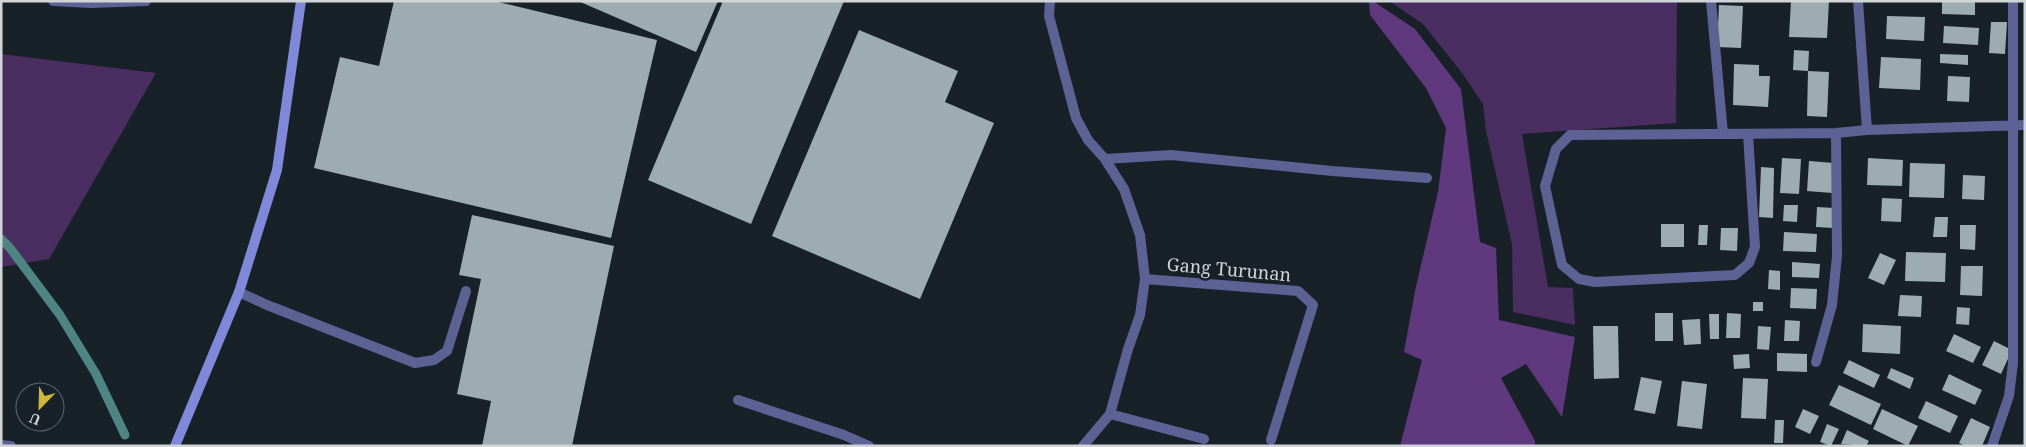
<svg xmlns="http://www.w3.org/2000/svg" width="2026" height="447" font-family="'Noto Serif',serif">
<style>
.green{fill:#4a2d61}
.forest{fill:#5f387e}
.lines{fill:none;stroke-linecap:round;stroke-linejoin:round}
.stream{stroke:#4e8482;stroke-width:9}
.building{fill:#9cacb0}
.lane{stroke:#5c6294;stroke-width:10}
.street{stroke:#5c6294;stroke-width:10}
.secondary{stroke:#7f88d9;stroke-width:10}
.labels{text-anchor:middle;stroke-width:5;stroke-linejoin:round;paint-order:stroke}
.street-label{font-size:18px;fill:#d0d5da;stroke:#182028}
</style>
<rect width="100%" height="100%" fill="#182028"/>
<!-- green -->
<path class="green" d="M1389,1H1677L1676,123L1522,134L1548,287L1573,288L1575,325L1513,312L1512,244L1486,131L1483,104L1462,73L1423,24Z
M1,54L156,73L49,259L1,267Z"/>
<!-- forest -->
<path class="forest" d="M1369,1H1373L1415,29L1461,89L1480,242L1496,248L1499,320L1575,337L1562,417L1526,364L1501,378L1535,441V446H1400L1422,360L1404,352L1415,291L1438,192L1446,128L1426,88L1370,15Z"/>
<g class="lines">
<!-- stream -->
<path class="stream" d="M1,239L10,248L60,315L96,374L125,435"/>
</g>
<!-- building -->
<path class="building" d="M394,1H494L657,40L611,238L314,168L340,57L379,66Z
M578,1H718L696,52Z
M723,1H844L751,224L648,180Z
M1791,1H1829L1827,38L1789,37Z
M1942,1H1975V15L1942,14Z
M1719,5L1743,6L1741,48L1717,47Z
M1887,16L1925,17L1924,41L1886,39Z
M1991,22H2007L2005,54L1989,53Z
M1944,26L1979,28L1978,45L1943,43Z
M859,30L958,71L945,102L994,123L920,299L772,236Z
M1794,50L1809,51L1808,71L1793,70Z
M1940,54L1968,55V65L1940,63Z
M1881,57L1921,59L1920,90L1879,88Z
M1734,64L1759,65V76H1770L1768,107L1733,105Z
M1808,71L1829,72L1827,117L1807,116Z
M1948,76L1970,77L1969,102L1947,101Z
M1782,158L1801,159L1799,194L1780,193Z
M1868,158L1903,160L1902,186L1867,185Z
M1809,161L1834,163L1832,193L1807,191Z
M1910,163L1945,164L1944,198L1909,197Z
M1761,167L1774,168L1773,218L1759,217Z
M1963,175L1985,176L1984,200L1962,199Z
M1882,198L1902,199L1901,222L1881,221Z
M1784,205H1798L1797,222L1783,221Z
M1817,207L1834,208L1833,228L1816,227Z
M472,215L614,246L572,446H482L491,401L457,394L481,279L459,275Z
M1935,217H1948L1947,237H1933Z
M1661,224H1684V247H1661Z
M1699,225H1708L1707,245H1698Z
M1960,225H1976L1975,250L1960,249Z
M1721,228H1738L1737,251L1720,250Z
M1784,232L1817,234L1816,252L1783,251Z
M1906,252L1946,253L1945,282L1905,281Z
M1880,253L1896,260L1884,285L1868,278Z
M1792,262L1820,264L1819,278L1792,277Z
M1961,266H1983L1982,296L1960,295Z
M1769,270L1780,271V290L1768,289Z
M1791,288L1817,289L1816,309L1790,308Z
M1900,295L1922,296L1921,317L1898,316Z
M1753,302H1763V311H1753Z
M1957,307L1970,308L1969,325L1956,324Z
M1655,313H1673V341H1655Z
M1727,313L1741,314L1740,338H1726Z
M1709,314H1719V339H1710Z
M1700,319L1701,344L1684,345L1682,320Z
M1785,320L1800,321L1799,341H1784Z
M1863,324L1901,326L1900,354L1862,352Z
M1593,326H1618L1619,378L1594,379Z
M1758,326L1771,327L1769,350L1757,349Z
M1954,334L1981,347L1973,363L1946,351Z
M1994,341L2012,350L2001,374L1982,365Z
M1777,353L1807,354V372L1777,371Z
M1749,354L1750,368L1734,369L1733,355Z
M1849,360L1880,375L1874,388L1843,373Z
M1891,368L1914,378L1910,389L1887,378Z
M1949,374L1982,390L1975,405L1942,390Z
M1641,377L1662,381L1655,414L1634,410Z
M1743,378L1768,379L1766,419L1741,418Z
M1682,381L1707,384L1702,429L1677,426Z
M1839,385L1881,404L1871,425L1829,405Z
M1926,401L1958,416L1950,433L1918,418Z
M1803,409L1819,416L1810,434L1795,427Z
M1882,409L1918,426L1908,446L1873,429Z
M1971,418L1990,427L1982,446H1966L1959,443Z
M1775,420H1784L1783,443H1774Z
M1827,424L1839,429L1831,446L1820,442Z
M1847,430L1869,441L1866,446L1841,444Z"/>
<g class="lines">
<!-- lane -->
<path class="lane" d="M239,292L267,305L415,363L434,360L447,351L466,291
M1,445L11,446"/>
<!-- street -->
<path class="street" d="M53,1L91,3L146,1
M1050,1L1049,16L1076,118L1088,140L1105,159L1124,189L1140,235L1145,279L1140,315L1128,349L1110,414L1083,446
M1711,1L1723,134
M1858,1L1867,130
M1748,134L1755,247L1749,263L1735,275L1595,282L1579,279L1562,265L1545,186L1556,149L1570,135L1836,133L1867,130L2025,125
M1105,159L1171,155L1332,171L1427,178
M1145,279L1298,291L1313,305L1271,440
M1816,362L1832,305L1837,256L1836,133
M738,400L844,435L869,446
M1110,414L1204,439
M1992,446L2009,396L2013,363V1"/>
<!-- secondary -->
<path class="secondary" d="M175,446L239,292L277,170L301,1"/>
</g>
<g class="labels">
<!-- street labels -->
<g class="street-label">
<text transform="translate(1229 270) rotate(5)" y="6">Gang Turunan</text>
</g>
</g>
<!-- border -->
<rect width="2026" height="447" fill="none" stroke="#d0d5da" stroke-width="5"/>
<!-- north arrow -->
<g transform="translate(40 407) rotate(203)"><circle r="24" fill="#182028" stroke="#62686f"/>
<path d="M0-4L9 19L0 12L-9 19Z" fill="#d0b736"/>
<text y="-8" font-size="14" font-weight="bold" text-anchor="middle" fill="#d0d5da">U</text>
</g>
</svg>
